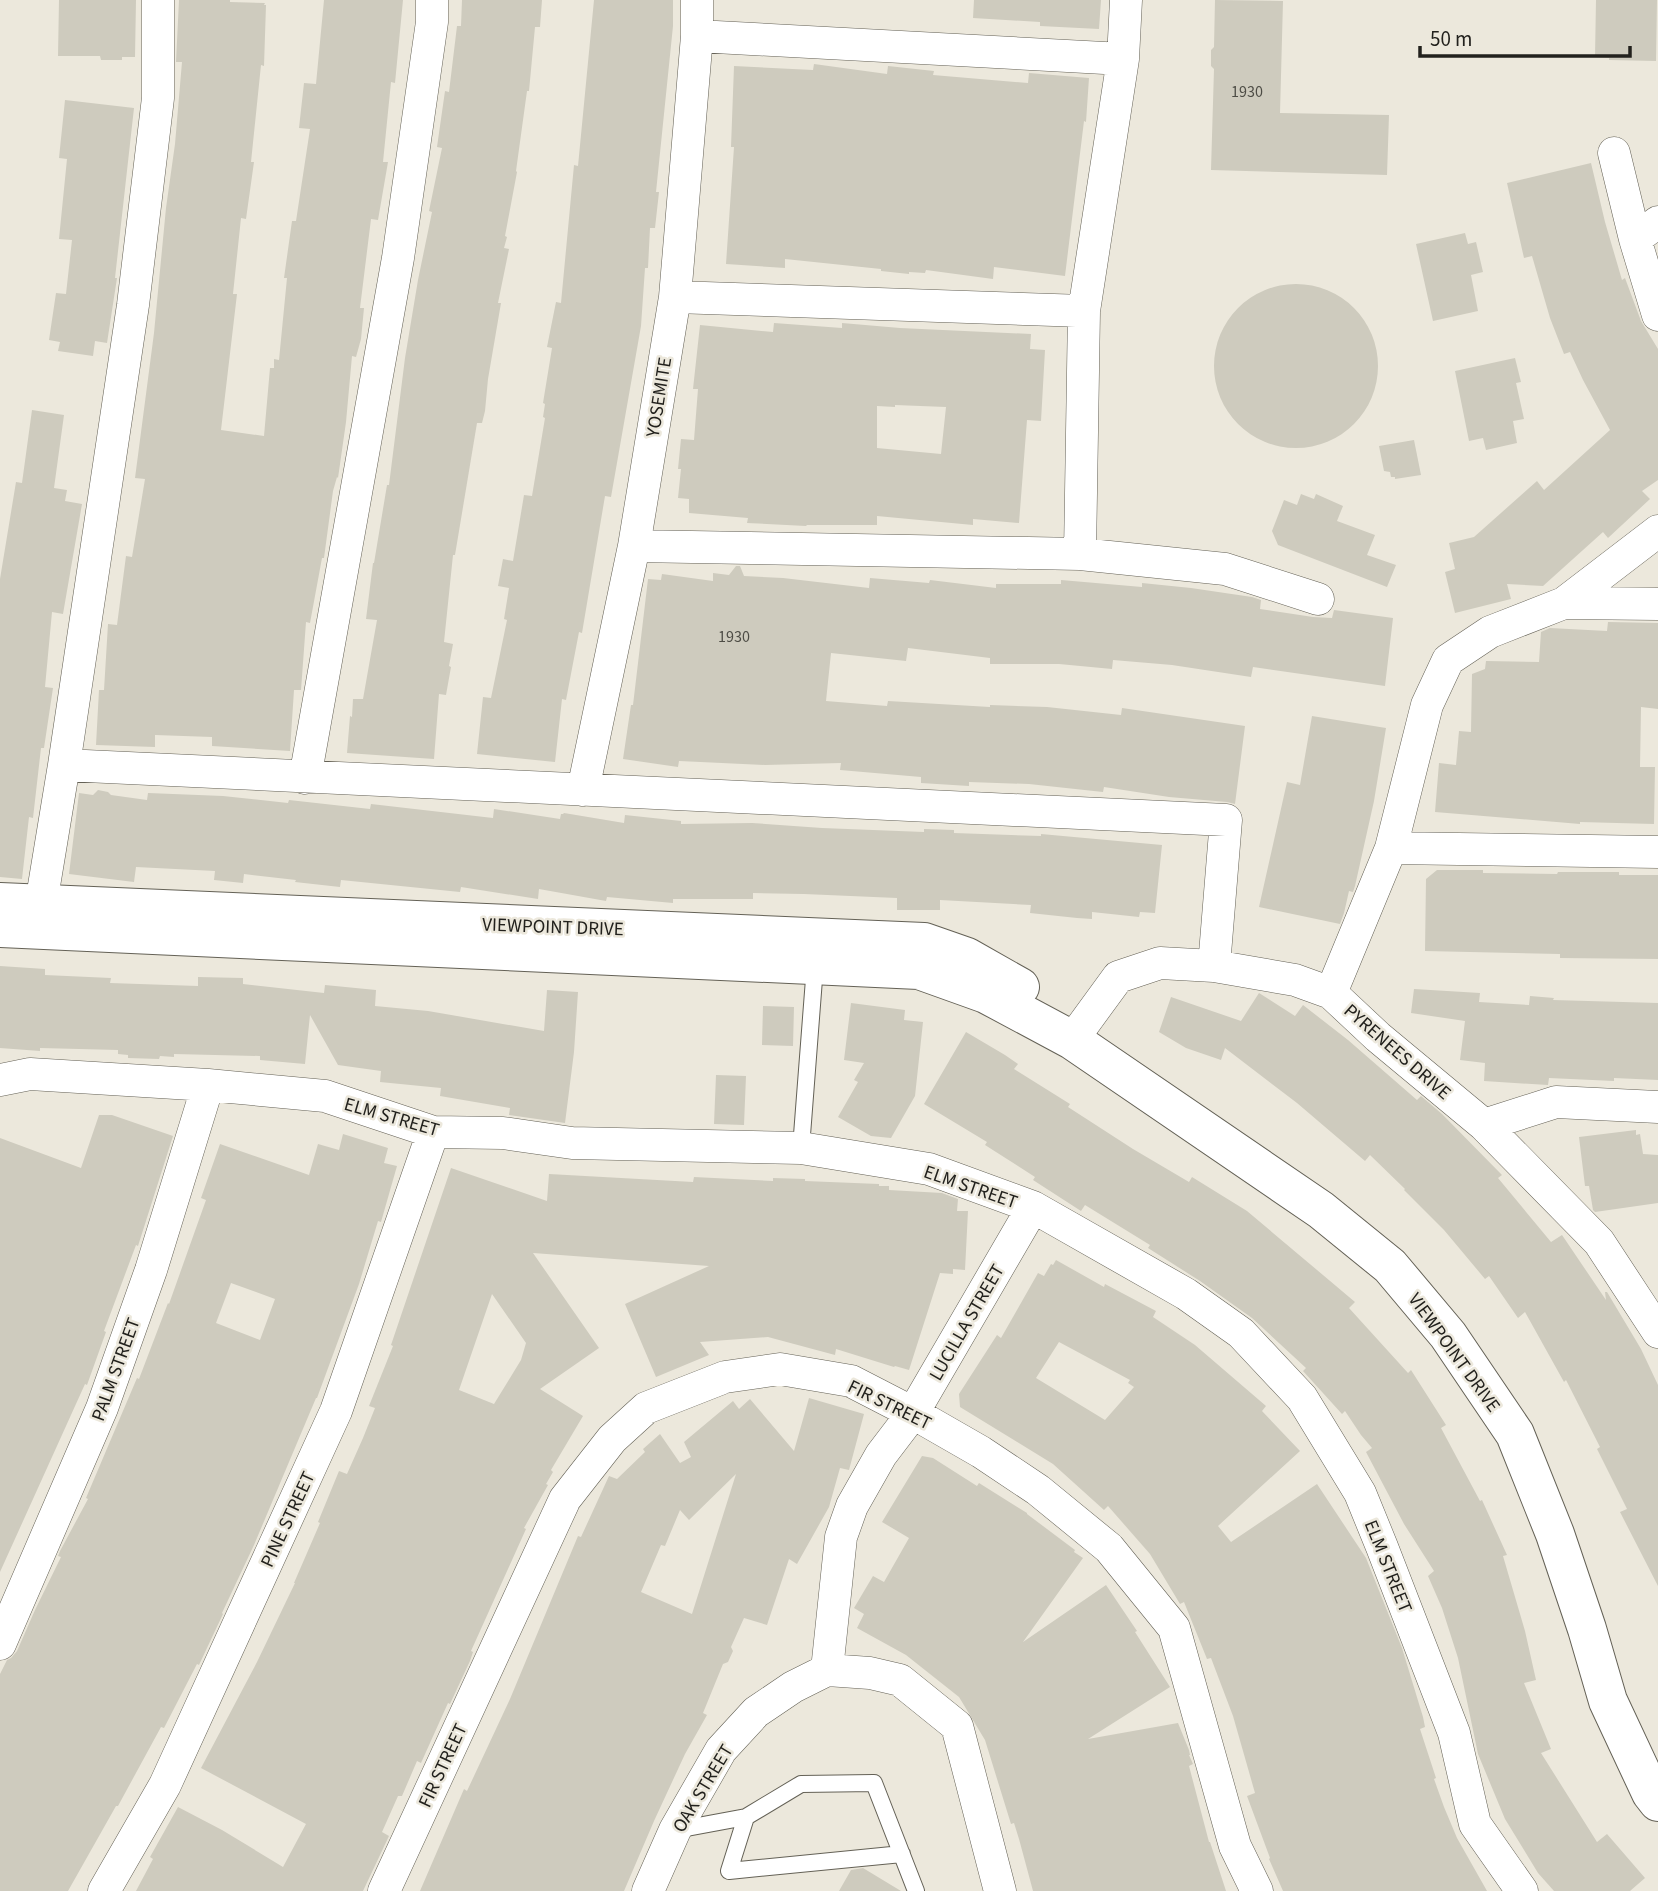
<svg xmlns="http://www.w3.org/2000/svg" width="1658" height="1891" font-family="'Source Sans 3',sans-serif">
<style>
.building{fill:#cecbbe;fill-rule:evenodd}
.lines{fill:none;stroke-linecap:round;stroke-linejoin:round}
.service-casing{stroke:#646156;stroke-width:18}
.minor-casing{stroke:#646156;stroke-width:33}
.tertiary-casing{stroke:#646156;stroke-width:40}
.service{stroke:#fff;stroke-width:16}
.minor{stroke:#fff;stroke-width:32}
.tertiary{stroke:#fff;stroke-width:38}
.labels{text-anchor:middle;stroke-width:5;stroke-linejoin:round;paint-order:stroke}
.number-label{font-size:16px;fill:#4d4c45}
.street-label{font-size:19px;fill:#22211d;stroke:#ece8dc}
</style>
<rect width="100%" height="100%" fill="#ece8dc"/>
<!-- building -->
<path class="building" d="M59,0H136L135,57H122V60H101L100,56H58Z
M179,0H230V2L265,3L264,5H266L264,66L261,65L251,162H254L246,219L241,218L233,294H237L221,430L264,436L270,368H274V359L279,360L287,278H284L292,221H296L310,129L299,128L304,83L316,84L324,0H403L395,83L391,82L383,162H388L378,220L371,219L360,308H364L361,339L356,357L352,356L346,422L338,478L337,477L333,491L324,558H322L310,623L306,622L301,690H294L290,751L212,746V737L155,735V747L96,745L99,690H104L108,624L117,625L126,556L132,557L145,479L135,478L154,333L166,208L175,144L182,62H176Z
M462,0H542L540,27H535L529,91H527L516,171L517,172L505,236L507,237L504,248L509,249L498,303H501L488,379L485,411L482,423H477L455,555H453L444,642L453,644L449,666L451,667L446,695L439,694L434,759L347,753L350,716L352,717L353,699H363L377,620L366,619L373,563H374L387,485H389L405,358L418,280L432,212L429,211L442,148L437,147L445,91L449,92L457,26H461Z
M594,0H673V26L656,192H659L655,228H650L648,268H645L641,326L611,497L605,496L582,633L579,632L566,700L562,699L555,762L477,754L483,697L491,698L507,620L504,619L509,588L498,586L503,559L513,561L524,495L532,496L545,418L543,417L545,404L543,403L552,348L547,347L556,302L561,303L574,165L578,166Z
M974,0H1101L1099,29L1040,26V22L973,18Z
M1215,0L1283,1L1280,113L1389,115L1387,175L1211,170L1214,69L1211,66V50L1214,47Z
M1596,0H1657L1656,61L1609,60V58L1595,57Z
M814,64L887,74L888,66L934,71L933,75L1028,83L1029,73L1089,78L1086,122L1084,121L1065,276L994,267L993,279L926,270L925,273L909,272V274L881,271V269L785,259V268L726,264L734,147H731L734,66L813,70Z
M65,100L134,108L115,278H117L107,343L95,341L93,356L58,351L60,342L49,340L56,293L66,294L72,240L59,239L67,159L59,158Z
M1591,163L1605,222L1622,280L1625,278L1641,321L1658,349V480L1642,491L1650,499L1608,538L1603,532L1543,586L1507,584L1511,599L1455,613L1445,572L1455,569L1449,543L1474,537L1537,481L1544,490L1610,430L1583,380L1570,352L1564,354L1550,318L1532,256L1524,258L1507,183Z
M1465,233L1468,244L1476,242L1483,272L1471,275L1478,311L1433,321L1416,244Z
M1214 366a82 82 0 1 1 164 0a82 82 0 1 1-164 0Z
M774,323L842,328V323L900,328L1031,334L1030,349L1045,350L1041,421L1027,420L1019,523L973,519V525L877,516V525H807L806,526L747,523L748,518L689,513V499L678,498L681,469H678L681,439L694,440L698,389H693L700,325L773,332ZM895,405L946,407L941,454L877,448V406L895,407Z
M1515,358L1521,382L1516,383L1524,419L1513,421L1517,443L1486,450L1483,438L1469,441L1455,371Z
M32,410L64,415L54,488L67,490L65,501L82,504L63,614L52,612L45,687L53,688L44,748H41L33,818L29,817L22,879L0,877V579L16,482L22,483Z
M1414,440L1421,475L1395,479V477H1391L1390,472L1384,471L1379,446Z
M1301,494L1314,499L1316,494L1343,506L1337,521L1375,535L1367,555L1396,565L1387,587L1278,545L1272,531L1284,500L1297,505Z
M736,566H740L744,576L783,578L869,588L870,578L929,583L930,580L996,588V584H1061V580L1142,587V583L1191,588L1252,597L1261,600L1260,609L1313,617L1332,618L1334,610L1393,618L1385,686L1253,667L1251,677L1172,665L1113,660L1112,669L1059,664H990V658L908,648L906,661L831,653L826,701L887,706L888,701L990,707V705L1047,707L1121,715L1122,708L1245,726L1235,804L1227,802L1169,797L1104,787L1103,792L1029,784L969,782V786L921,783V777L840,770L841,763L765,765L679,761L678,767L623,759L631,705H633L648,579L661,580L662,574L713,581V573L729,575Z
M1608,622L1658,623V709L1641,707L1640,767H1655L1654,824L1580,822V824L1435,812L1439,763L1456,765L1459,731L1471,732L1472,674L1485,669L1486,661L1539,662L1541,632L1550,628L1607,631Z
M1312,716L1386,728L1374,801L1355,886L1353,892L1349,891L1344,913L1340,924L1259,907L1287,782L1300,785Z
M98,790L108,792L111,795L147,800L148,793L223,796L288,803L289,800L370,809L371,804L493,818L494,809L560,819L561,814H563L564,813L624,823L625,815L681,821V824L752,823L822,828L924,832V829L954,830V833L1041,836V834L1162,845L1155,913L1140,912L1139,917L1092,912V919L1077,918L1030,913L1031,905L940,900V910H897V898L804,894L753,893V899H673V903L607,897L606,901L539,889L538,899L461,887L460,892L341,880L340,887L295,882L296,880L244,874L243,883L214,880L215,871L136,867L134,882L69,874L79,793L93,795Z
M1437,870H1483V873L1557,874L1558,872H1619V875H1658V959L1560,958V954L1425,951L1426,879Z
M0,966L45,969V975L111,978L110,983L198,986V977L243,978V984L324,993L325,985L376,990L375,1006L428,1011L544,1031L547,990L578,992L574,1052L565,1123L509,1115L510,1108L440,1096L441,1088L380,1082L381,1071L338,1065L310,1015L305,1064L260,1060V1056L174,1054V1057L160,1056L159,1059L128,1058V1055L118,1054V1050L40,1048V1051L0,1048Z
M1414,989L1480,993L1479,1002L1529,1005L1530,996L1554,998L1553,1000L1658,1003V1080L1614,1078V1081L1549,1078L1548,1085L1484,1081L1485,1063L1460,1060L1465,1021L1411,1013Z
M1259,993L1295,1016L1303,1005L1348,1040L1417,1100L1421,1096L1442,1114L1502,1175L1498,1178L1551,1242L1562,1235L1606,1300L1605,1292H1607L1641,1349L1658,1385V1586L1620,1512L1627,1509L1597,1449L1600,1447L1566,1380L1564,1382L1525,1312L1518,1318L1489,1276L1485,1279L1444,1230L1404,1190L1405,1189L1370,1155L1365,1161L1297,1103L1225,1048L1221,1060L1186,1048L1159,1032L1171,997L1241,1021Z
M851,1003L905,1010L904,1020L923,1022L915,1096L891,1138L871,1136L838,1117L858,1082L854,1080L864,1063L844,1060Z
M763,1006L794,1007L793,1046L762,1045Z
M966,1032L1005,1055L1018,1064L1014,1069L1070,1104L1068,1107L1133,1149L1189,1182L1192,1177L1247,1211L1355,1302L1349,1308L1408,1373L1411,1370L1446,1425L1441,1428L1480,1501L1482,1500L1507,1555L1503,1556L1525,1631L1536,1680L1524,1683L1551,1749L1541,1753L1597,1842L1607,1834L1645,1878L1630,1891H1554L1538,1873L1505,1819L1478,1754L1458,1658L1442,1608L1428,1576L1434,1571L1404,1524L1366,1452L1372,1448L1361,1435L1345,1411L1342,1414L1303,1371L1306,1368L1252,1318L1200,1281L1148,1248L1150,1245L1085,1205L1081,1211L1033,1180L1035,1177L985,1145L987,1142L924,1104Z
M716,1075L746,1076L744,1125L714,1124Z
M99,1115H112L173,1136L138,1246L136,1245L104,1331L106,1332L87,1385L85,1384L0,1572V1138L81,1168Z
M1636,1130V1135L1640,1134L1643,1154L1658,1155V1203L1595,1212L1593,1210L1589,1186H1585L1579,1137Z
M343,1134L388,1148L384,1163L397,1166L381,1222L378,1221L359,1284L317,1398H316L254,1545L222,1613L223,1614L199,1665L197,1664L164,1728L161,1727L118,1806H116L68,1891H0V1674L7,1660L11,1658L17,1651L35,1610L61,1557L58,1556L60,1551L88,1499L86,1498L137,1378L139,1379L168,1303L169,1304L206,1200L201,1198L220,1144L309,1175L318,1144L339,1150ZM231,1283L275,1299L260,1340L216,1323Z
M451,1168L547,1201L549,1174L693,1182L694,1177L773,1181V1178L805,1179V1181L879,1184V1186H889V1190L942,1193L958,1199L957,1211H968L965,1270L953,1269V1274L940,1273L909,1370L895,1366L894,1367L836,1349L835,1355L768,1337L700,1342L709,1355L656,1377L625,1304L709,1266L533,1253L599,1348L540,1389L583,1416L551,1470L553,1472L546,1484L548,1485L524,1528L526,1529L471,1651L473,1652L470,1661L450,1704L448,1703L421,1763L417,1761L402,1796H398L382,1832L389,1836L363,1891H136L153,1859L150,1857L178,1807L222,1830L283,1867L306,1824L201,1768L257,1662L295,1583H294L320,1523L318,1522L339,1471L347,1474L363,1438L375,1408L369,1406L393,1346L391,1345ZM492,1294L526,1343L521,1360L494,1404L459,1390Z
M1056,1260L1104,1287L1105,1284L1156,1311L1153,1317L1195,1345L1266,1406L1262,1411L1300,1451L1218,1526L1231,1542L1317,1484L1366,1558L1402,1648L1423,1717L1425,1727L1420,1729L1436,1778L1434,1779L1444,1807L1457,1838L1487,1891H1283L1269,1859L1270,1858L1247,1796L1255,1793L1233,1716L1211,1658L1207,1659L1184,1602L1180,1604L1150,1554L1108,1506L1104,1510L1053,1464L960,1407L959,1394L997,1335L1001,1338L1038,1273L1044,1276L1051,1264L1053,1265ZM1059,1342L1130,1380L1128,1383L1134,1387L1105,1420L1036,1378Z
M809,1398L864,1414L849,1470L840,1468L829,1507L797,1564L789,1559L767,1625L744,1618L731,1647L733,1651L728,1662L723,1664L703,1713L707,1715L685,1754L654,1821L624,1891H420L464,1789L467,1791L510,1699L578,1536L581,1537L609,1476L617,1479L645,1452L643,1449L660,1434L680,1463L691,1457L684,1442L733,1401L739,1409L750,1399L794,1451ZM736,1474L692,1614L641,1592L661,1545L665,1546L680,1510L689,1520Z
M922,1456L933,1458L977,1486L979,1483L1027,1513V1514L1075,1550L1074,1552L1083,1558L1023,1642L1106,1585L1137,1631L1135,1632L1170,1687L1088,1739L1178,1723L1189,1750L1190,1755H1189L1193,1764L1189,1766L1209,1842H1210L1226,1891H1033L1019,1839L1014,1823L1011,1824L985,1740L959,1697L906,1655L857,1628L864,1614L854,1608L873,1576L884,1582L909,1538L882,1522Z
M863,1868L901,1891H839L851,1870Z"/>
<g class="lines">
<defs>
<path id="service" d="M801,1148L815,966
M746,1817L729,1871L902,1854
M676,1830L746,1817L801,1784L874,1783L916,1891"/>
<path id="minor" d="M697,36L1123,59
M1614,153L1635,239L1658,315
M1635,239L1658,222
M675,297L1084,311
M634,546L1080,554L1225,569L1318,599
M1080,554L1084,311L1123,59L1126,0
M1564,603L1658,531
M64,765L1226,820L1214,966
M305,778L398,258L432,22V0
M583,790L634,546L675,297L697,36V0
M1391,848L1658,852
M37,928L64,765L133,305L158,98V0
M1331,993L1391,848L1427,705L1448,660L1490,632L1564,603L1658,604
M1072,1040L1118,977L1160,963L1214,966L1295,980L1331,993L1378,1037L1484,1125L1599,1242L1658,1332
M0,1080L30,1074L208,1085L325,1096L433,1132L503,1133L572,1143L801,1148L929,1169L1033,1207L1186,1294L1241,1333L1302,1398L1360,1493L1382,1547L1454,1733L1475,1824L1522,1891
M1484,1125L1556,1102L1658,1107
M0,1644L102,1408L151,1270L208,1085
M827,1670L841,1537L852,1506L881,1455L913,1413L1033,1207
M104,1891L165,1785L336,1411L433,1132
M384,1891L565,1499L612,1439L646,1408L725,1377L780,1369L851,1381L913,1413L981,1452L1038,1490L1109,1548L1174,1628L1235,1846L1257,1891
M648,1891L675,1830L721,1750L756,1712L793,1687L827,1670L870,1673L900,1680L957,1726L1000,1891"/>
<path id="tertiary" d="M0,902L924,942L967,957L1020,987
M0,928L919,970L986,994L1072,1040L1321,1210L1390,1266L1448,1335L1515,1434L1555,1534L1587,1629L1608,1701L1651,1793L1658,1802"/>
</defs>
<!-- service casing -->
<use href="#service" class="service-casing"/>
<!-- minor casing -->
<use href="#minor" class="minor-casing"/>
<!-- tertiary casing -->
<use href="#tertiary" class="tertiary-casing"/>
<!-- service -->
<use href="#service" class="service"/>
<!-- minor -->
<use href="#minor" class="minor"/>
<!-- tertiary -->
<use href="#tertiary" class="tertiary"/>
</g>
<g class="labels">
<!-- number labels -->
<g class="number-label">
<text x="1247" y="97">1930</text>
<text x="734" y="642">1930</text>
</g>
<!-- street labels -->
<g class="street-label">
<text transform="translate(658 397) rotate(-81)" y="7">YOSEMITE</text>
<text transform="translate(553 926) rotate(2)" y="7">VIEWPOINT DRIVE</text>
<text transform="translate(1398 1051) rotate(41)" y="7">PYRENEES DRIVE</text>
<text transform="translate(392 1116) rotate(16)" y="7">ELM STREET</text>
<text transform="translate(971 1186) rotate(19)" y="7">ELM STREET</text>
<text transform="translate(966 1322) rotate(-60)" y="7">LUCILLA STREET</text>
<text transform="translate(1455 1352) rotate(54)" y="7">VIEWPOINT DRIVE</text>
<text transform="translate(115 1369) rotate(-70)" y="7">PALM STREET</text>
<text transform="translate(890 1404) rotate(26)" y="7">FIR STREET</text>
<text transform="translate(287 1519) rotate(-65)" y="7">PINE STREET</text>
<text transform="translate(1389 1566) rotate(68)" y="7">ELM STREET</text>
<text transform="translate(442 1765) rotate(-65)" y="7">FIR STREET</text>
<text transform="translate(702 1788) rotate(-59)" y="7">OAK STREET</text>
</g>
</g>
<!-- scale -->
<path d="M1420 46v10h210v-10" fill="none" stroke="#22211d" stroke-width="3.5"/>
<text x="1430" y="46" font-size="21" fill="#22211d" stroke="#ece8dc" stroke-width="5" paint-order="stroke">50 m</text>
</svg>
